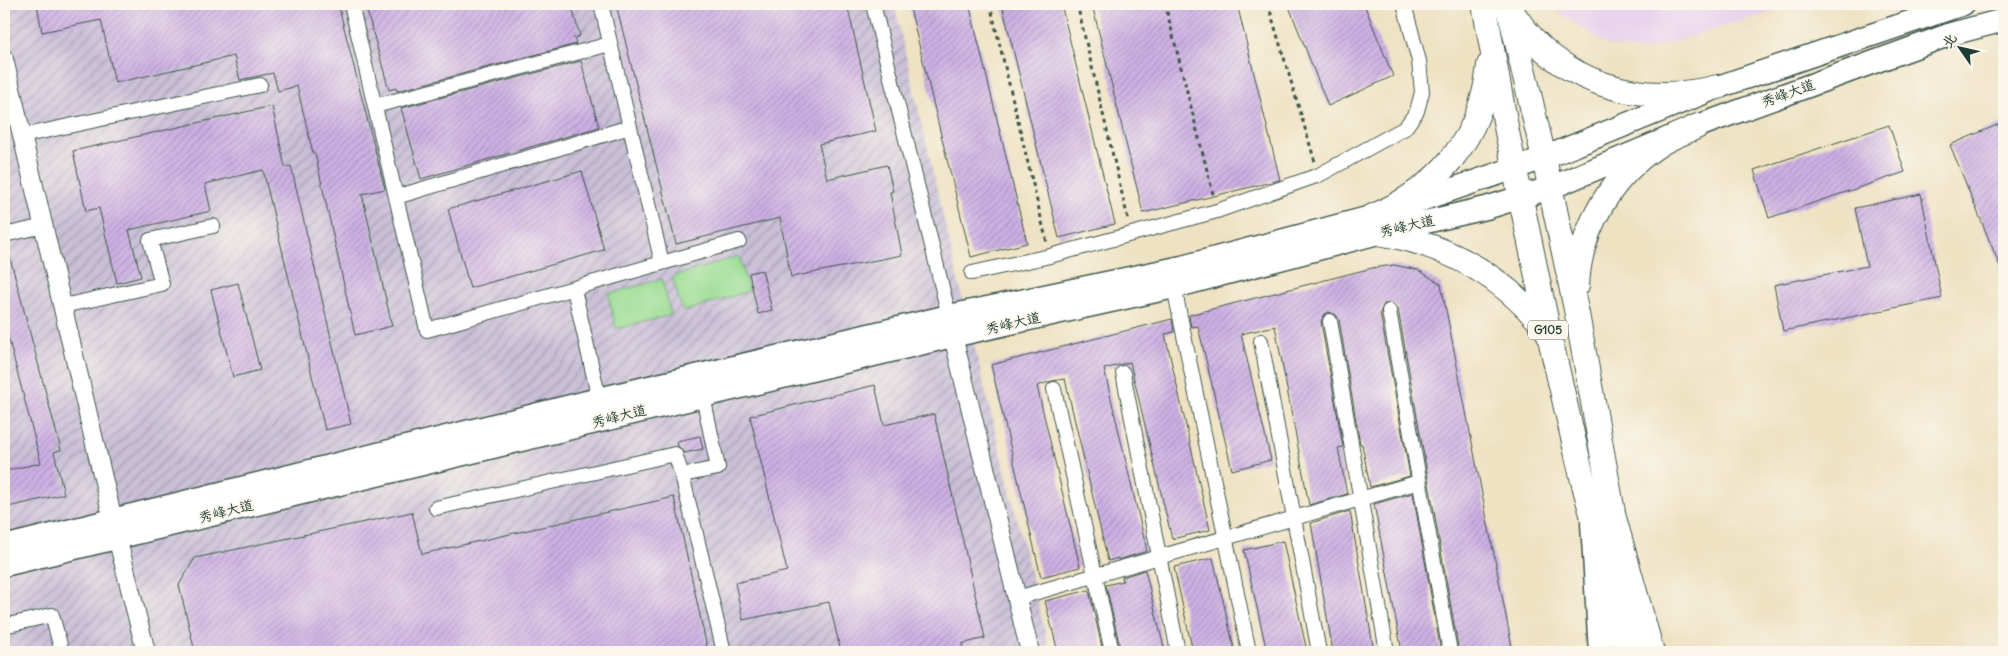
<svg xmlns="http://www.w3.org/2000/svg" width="2008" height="656" font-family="Delius,'LXGW WenKai TC',sans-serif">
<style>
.built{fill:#e9d2ed}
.industrial{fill:url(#industrial-furrows)}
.pitch{fill:#98db92;stroke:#5c8c63}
.building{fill:url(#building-hatch)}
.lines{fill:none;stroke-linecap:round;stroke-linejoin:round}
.minor-casing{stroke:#3e5649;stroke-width:16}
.tertiary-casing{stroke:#3e5649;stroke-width:20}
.primary-casing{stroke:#3e5649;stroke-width:25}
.trunk-casing{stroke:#3e5649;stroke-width:26}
.motorway-casing{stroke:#3e5649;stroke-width:29}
.path{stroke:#3e5649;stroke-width:3;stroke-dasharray:4 4;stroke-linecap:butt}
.minor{stroke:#fff;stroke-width:14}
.tertiary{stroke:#fff;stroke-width:18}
.primary{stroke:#fff;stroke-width:22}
.trunk{stroke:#fff;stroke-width:24}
.motorway{stroke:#fff;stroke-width:26}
.labels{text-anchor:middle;stroke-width:4;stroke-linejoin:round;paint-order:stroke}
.shield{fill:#fbf7ec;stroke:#61756b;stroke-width:1}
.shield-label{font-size:12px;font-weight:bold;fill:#1f3d34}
.street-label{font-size:14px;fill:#1f3d34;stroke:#fbf7ec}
</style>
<defs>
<pattern id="industrial-furrows" width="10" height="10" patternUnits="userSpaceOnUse" patternTransform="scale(1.25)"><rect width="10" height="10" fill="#c9bfd7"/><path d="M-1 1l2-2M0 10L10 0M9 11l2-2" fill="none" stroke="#a39caf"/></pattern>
<pattern id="building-hatch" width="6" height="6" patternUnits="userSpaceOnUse" patternTransform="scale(1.25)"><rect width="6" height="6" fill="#ceb1e5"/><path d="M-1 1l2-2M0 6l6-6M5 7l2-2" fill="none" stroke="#a791ba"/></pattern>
</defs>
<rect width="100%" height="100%" fill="#fbf7ec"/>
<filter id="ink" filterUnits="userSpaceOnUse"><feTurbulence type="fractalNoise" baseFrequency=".02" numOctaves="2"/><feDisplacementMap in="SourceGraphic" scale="10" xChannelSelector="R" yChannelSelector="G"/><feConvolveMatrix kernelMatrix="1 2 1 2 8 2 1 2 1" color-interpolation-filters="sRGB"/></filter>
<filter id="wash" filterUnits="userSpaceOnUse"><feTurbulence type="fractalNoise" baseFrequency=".0096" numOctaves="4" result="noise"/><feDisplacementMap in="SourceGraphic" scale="20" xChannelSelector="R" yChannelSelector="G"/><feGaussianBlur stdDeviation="1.12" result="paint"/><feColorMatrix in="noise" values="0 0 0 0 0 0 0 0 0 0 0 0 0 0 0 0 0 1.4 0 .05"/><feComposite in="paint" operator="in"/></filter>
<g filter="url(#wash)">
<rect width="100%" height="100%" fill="#eee2c3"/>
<!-- built -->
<path class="built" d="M1552,4H1799L1643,51L1607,45L1552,7Z"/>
<!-- industrial -->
<path class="industrial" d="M4,4H894L959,284L1050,652H4Z"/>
<!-- pitch -->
<path class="pitch" d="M739,256L749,291L683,312L672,277Z
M662,279L671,315L616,329L608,294Z"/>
<g id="blocks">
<!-- building -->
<path class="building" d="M37,4H338L385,189L362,194L392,326L355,335L315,153H313L297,86L278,91L273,73L240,80L234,56L115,83L101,20L42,32Z
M365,4H571L580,36L574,38L576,44L397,91L396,88L389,90Z
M616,4H847L876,131L819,144L827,179L887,165L893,191L890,192L902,255L791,277L780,218L676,244Z
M909,4H969L1027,243L971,257Z
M1002,4H1061L1115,224L1059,238Z
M1092,4H1237L1280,180L1143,213Z
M1288,4H1364L1393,76L1328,106Z
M581,61L599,127L421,179L401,108Z
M272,106L285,167L291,166L351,424L325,430L263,170L205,184L211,211L129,230L141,277L117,283L99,208L86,211L73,151Z
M2004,122V276L1950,145Z
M1889,125L1905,172L1769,218L1754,170Z
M582,171L604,250L470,288L448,209Z
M1921,194L1942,298L1783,331L1774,285L1867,266L1855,208Z
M4,250H8L61,450L54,452L64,494L4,508V471L41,463L4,321Z
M1394,265L1418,270L1441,284L1513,652H1459L1398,309L1392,303L1384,304L1380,313L1410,476L1370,487L1362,444H1360L1339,320L1336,315L1329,312L1324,315L1321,322L1343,447L1338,448L1347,494L1309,505L1275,326L1241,334L1271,460L1232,470L1198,326L1191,327L1189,315L1372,268Z
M762,270L772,310L758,314L749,273Z
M238,283L260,370L233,377L211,290Z
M1172,319L1174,332L1165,334L1210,530L1172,539L1130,362L1104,369L1147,551L1118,560V558L1108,561L1065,379L1052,381L1037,386L1080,567L1041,577L991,365Z
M875,385L884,425L934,414L985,638L962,644L964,652H841L829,602L743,620L735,583L787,571L750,416Z
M700,436L703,449L684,453L678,446L677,441Z
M1413,493L1441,652H1402L1374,504Z
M674,497L708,652H195L179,585L195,558L412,512L422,554Z
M1350,511L1374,652H1333L1311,523Z
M1283,541L1307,652H1267L1244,550Z
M1213,558L1235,652H1193L1174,567Z
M1145,570L1165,652H1121L1106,585L1123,581L1122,577Z
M1089,590L1103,652H1058L1045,601Z"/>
</g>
</g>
<g filter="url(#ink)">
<use href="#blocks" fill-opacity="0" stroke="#3e5649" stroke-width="1"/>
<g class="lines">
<defs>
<path id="minor" d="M351,4L427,330L739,241
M601,4L662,263
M873,4L949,316
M375,106L610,44
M22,136L260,85
M396,197L630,127
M4,235L44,226
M972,273L1050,256L1217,211L1319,175L1405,128L1417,111L1422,92L1419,61L1404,4
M1174,287L1249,652
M574,289L599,399
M63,306L162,284L150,240L213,226
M1389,311L1450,652
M1330,321L1387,652
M1261,341L1319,652
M1123,373L1178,652
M1054,389L1112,652
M703,396L718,468L682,475L724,652
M436,508L675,454L682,475
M1017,598L1419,482
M4,626L52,615L62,652"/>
<path id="tertiary" d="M4,59L117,537L146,652
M950,324L1030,652"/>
<path id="primary" d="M4,547L599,399L949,316L1182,267L1371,217L1544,158L1718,87L1963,4
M4,565L952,336L1174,287L1378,233L1486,208L1550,188L1698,126L1951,34L2004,20"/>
<path id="trunk" d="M1484,4L1507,132L1549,334L1583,481L1629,652
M1508,4L1544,158L1577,314L1614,518L1652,652
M1513,13C1559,84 1639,107 1718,87
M1371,217C1438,189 1482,138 1489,65
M1378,233C1446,244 1504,276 1547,331
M1577,285C1580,228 1612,175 1660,144C1671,137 1686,132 1698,126"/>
<path id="motorway" d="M1594,523L1602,652"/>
</defs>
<!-- minor casing -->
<use href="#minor" class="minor-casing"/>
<!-- tertiary casing -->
<use href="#tertiary" class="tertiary-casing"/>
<!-- primary casing -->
<use href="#primary" class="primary-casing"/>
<!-- trunk casing -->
<use href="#trunk" class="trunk-casing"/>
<!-- motorway casing -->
<use href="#motorway" class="motorway-casing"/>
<!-- path -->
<path class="path" d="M990,4L1047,243
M1077,4L1128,219
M1165,4L1214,198
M1268,4L1315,162"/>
<!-- minor -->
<use href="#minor" class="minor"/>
<!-- tertiary -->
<use href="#tertiary" class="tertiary"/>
<!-- primary -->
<use href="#primary" class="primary"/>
<!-- trunk -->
<use href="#trunk" class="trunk"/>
<!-- motorway -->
<use href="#motorway" class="motorway"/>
</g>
</g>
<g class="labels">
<!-- shield labels -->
<rect class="shield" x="1528" y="320.5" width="40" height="19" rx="4"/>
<g class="shield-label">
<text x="1548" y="334">G105</text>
</g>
<!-- street labels -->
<g class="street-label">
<text transform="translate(1788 93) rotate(-20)" y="5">秀峰大道</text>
<text transform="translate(1407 226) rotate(-13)" y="5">秀峰大道</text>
<text transform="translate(1013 323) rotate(-13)" y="5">秀峰大道</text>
<text transform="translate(619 416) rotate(-14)" y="5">秀峰大道</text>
<text transform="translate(226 511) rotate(-14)" y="5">秀峰大道</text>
</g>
</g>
<!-- margin -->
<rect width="2008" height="656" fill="none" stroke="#fbf7ec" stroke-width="20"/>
<!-- north arrow -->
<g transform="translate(1960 48) rotate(304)" stroke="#fbf7ec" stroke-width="4" paint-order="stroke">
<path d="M0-4L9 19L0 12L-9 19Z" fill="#1f3d34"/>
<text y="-8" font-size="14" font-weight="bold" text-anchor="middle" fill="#1f3d34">北</text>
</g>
</svg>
